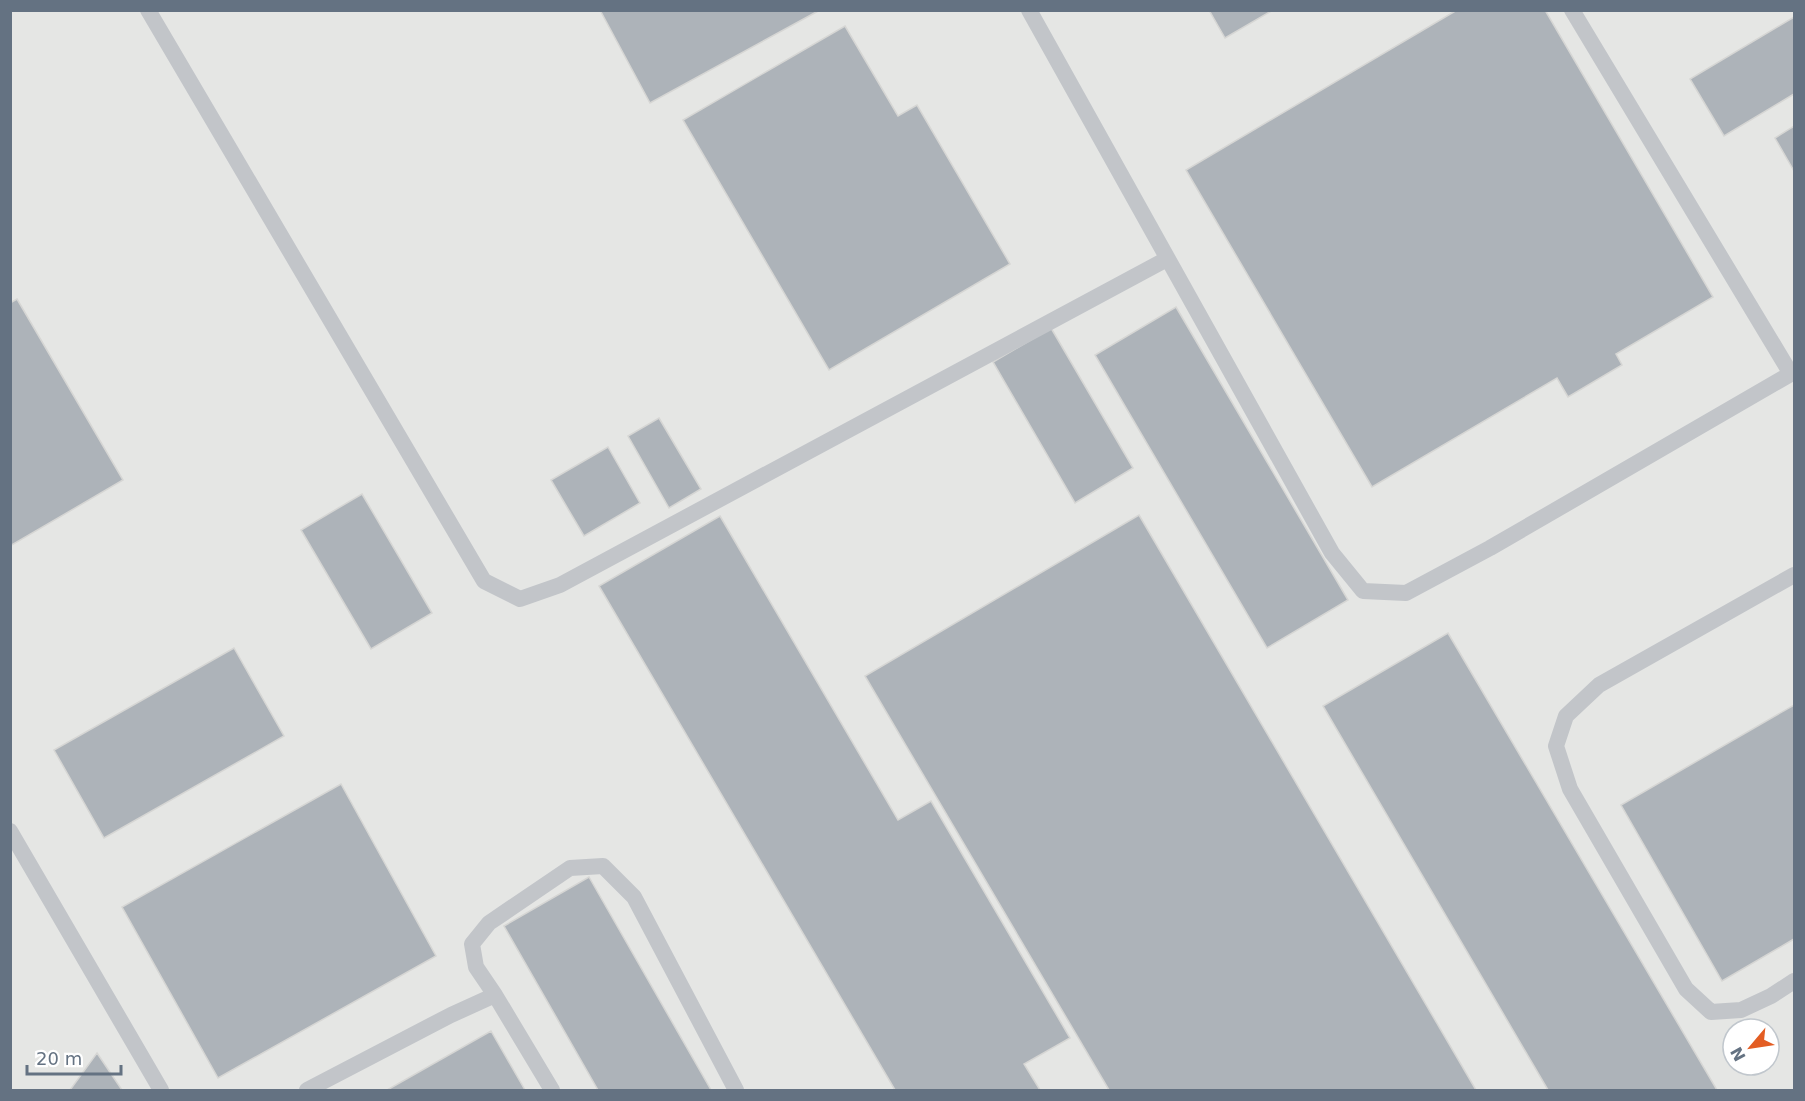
<svg xmlns="http://www.w3.org/2000/svg" width="1805" height="1101" font-family="'DejaVu Sans',sans-serif">
<style>
.built{fill:#e5e6e4;fill-rule:evenodd}
.building{fill:#adb3b9;stroke:#d6d6d4;stroke-width:1.5}
.lines{fill:none;stroke-linecap:round;stroke-linejoin:round}
.service{stroke:#c2c5c9;stroke-width:16}
</style>
<rect width="100%" height="100%" fill="#f5f5f1"/>
<!-- built -->
<path class="built" d="M10,11H1794V1090H11ZM1733,1029H1769V1065H1733Z"/>
<!-- building -->
<path class="building" d="M600,10H820L650,103Z
M1209,10H1273L1225,38Z
M1457,10H1545L1713,297L1616,354L1622,365L1568,397L1557,378L1372,487L1186,170Z
M1794,17V94L1724,136L1690,79Z
M845,26L898,116L917,105L1010,264L829,370L683,120Z
M1794,126V171L1775,138Z
M17,299L123,480L10,546V303Z
M1176,307L1348,600L1267,648L1095,355Z
M1051,328L1133,468L1075,503L993,362Z
M659,418L701,489L669,508L628,436Z
M608,447L640,503L584,536L551,480Z
M362,494L432,613L371,649L301,530Z
M1139,515L1476,1090H1109L865,676Z
M720,516L898,820L931,801L1070,1038L1024,1064L1040,1090H895L599,586Z
M1448,633L1717,1090H1548L1323,706Z
M234,648L284,736L104,838L54,750Z
M1794,705V939L1722,981L1621,805Z
M341,784L436,956L218,1078L122,907Z
M589,877L711,1090H598L504,926Z
M491,1031L525,1090H387Z
M97,1053L122,1090H70Z"/>
<g class="lines">
<!-- service -->
<path class="service" d="M148,10L484,581L520,599L560,585L1167,259
M1029,10L1332,553L1363,591L1406,593L1490,548L1794,372
M1572,10L1791,374
M1794,575L1599,685L1566,716L1556,746L1570,789L1686,989L1711,1012L1741,1010L1771,996L1794,981
M10,831L161,1090
M495,995L476,967L472,944L489,923L570,868L603,866L634,897L736,1090
M307,1090L451,1015L495,995L552,1090"/>
</g>
<!-- border -->
<rect width="1805" height="1101" fill="none" stroke="#647282" stroke-width="24"/>
<!-- north arrow -->
<g transform="translate(1751 1047) rotate(241)"><circle r="28" fill="#ffffff" stroke="#c1c7cd" stroke-width="1.5"/>
<path d="M0-4.5L10 22L0 15L-10 22Z" fill="#e35d23"/>
<text y="-9" font-size="16" font-weight="bold" text-anchor="middle" fill="#647282">N</text>
</g>
<!-- scale -->
<path d="M27 1065v9h94v-9" fill="none" stroke="#647282" stroke-width="3"/>
<text x="36" y="1065" font-size="18" fill="#647282" stroke="#ffffff" stroke-width="4.5" paint-order="stroke">20 m</text>
</svg>
